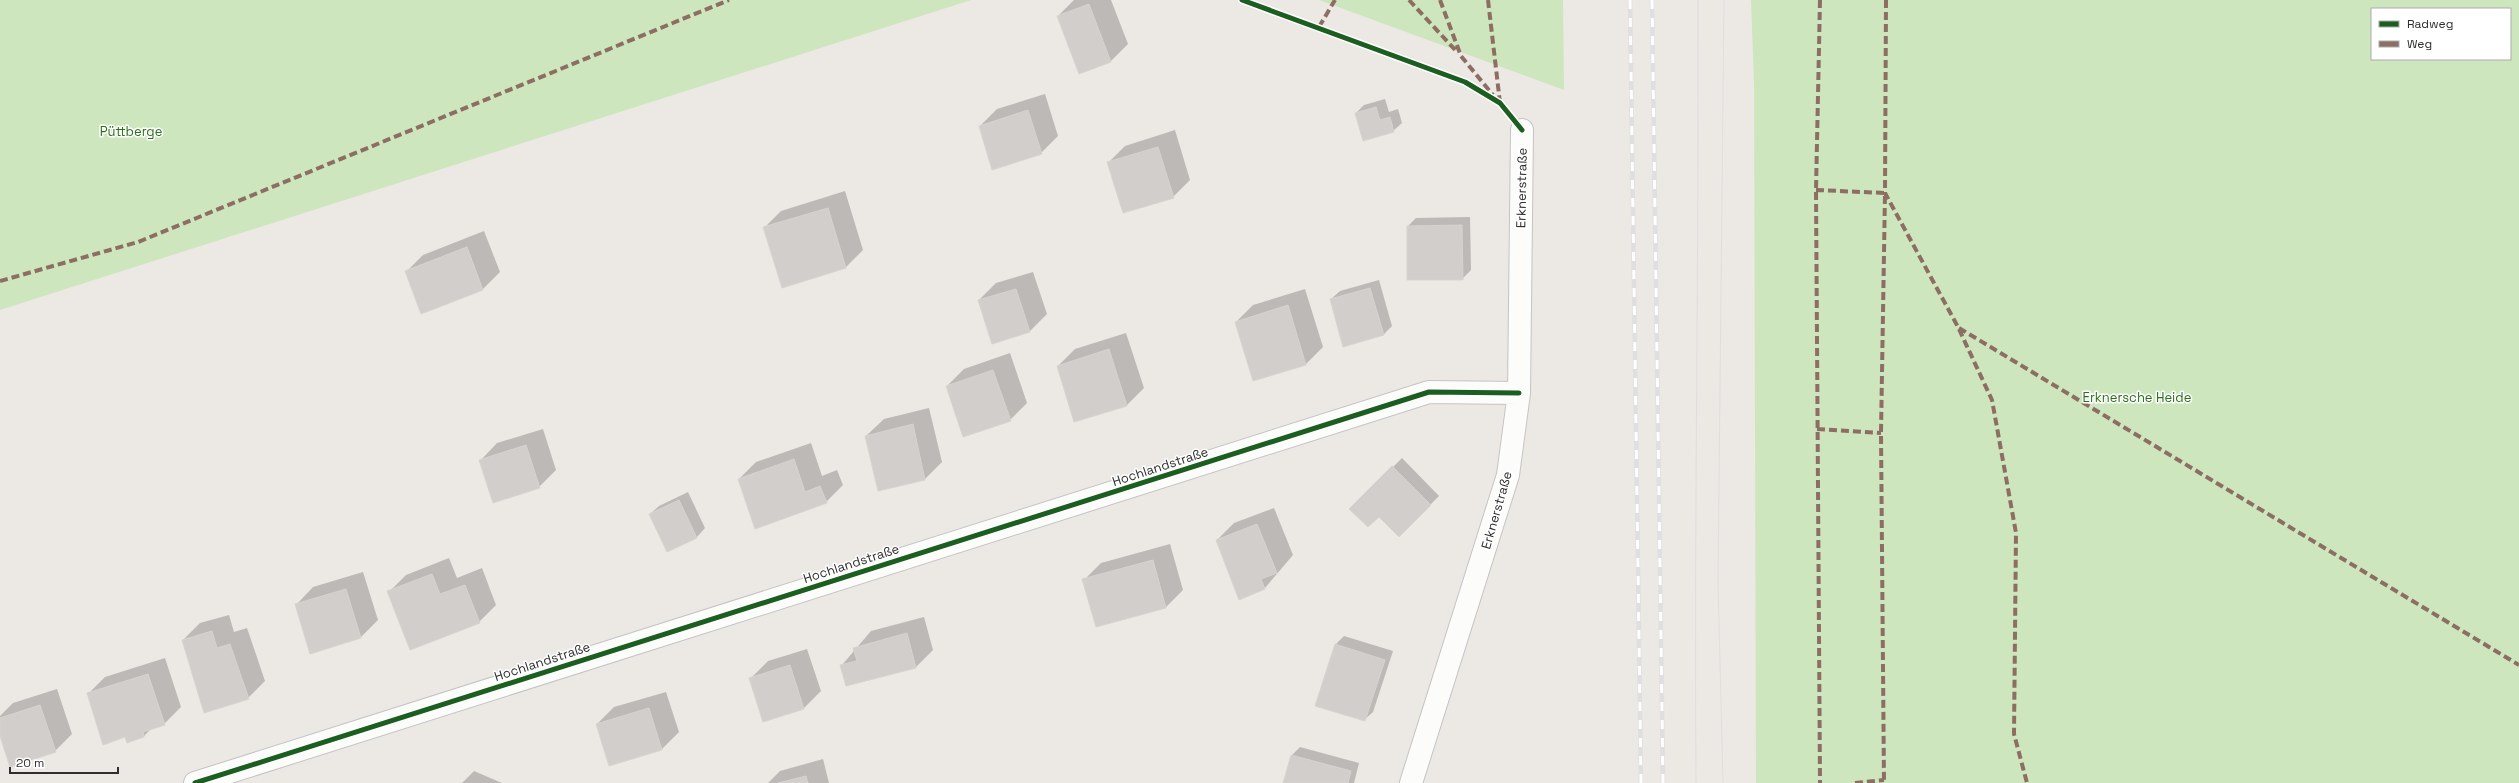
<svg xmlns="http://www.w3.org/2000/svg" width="2519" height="783" font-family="'Space Grotesk',sans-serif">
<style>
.green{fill:#cee6be;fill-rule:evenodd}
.shadow{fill:#0003}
.building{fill:#d1cecb;stroke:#d7d4d0}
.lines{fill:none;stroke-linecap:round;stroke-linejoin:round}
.minor-casing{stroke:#c5c4c5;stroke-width:24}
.minor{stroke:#fcfcfb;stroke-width:22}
.tram{stroke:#dfdfe1;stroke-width:1}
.rail-casing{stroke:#dfdfe1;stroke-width:4.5}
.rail{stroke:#fff;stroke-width:3;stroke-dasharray:9;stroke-linecap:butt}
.quiet{stroke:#8d6e63;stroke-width:4;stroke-dasharray:8 4;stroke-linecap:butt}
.cycleway-casing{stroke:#fff;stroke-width:8}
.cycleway{stroke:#1b5e20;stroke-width:5}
.labels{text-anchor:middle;stroke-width:3;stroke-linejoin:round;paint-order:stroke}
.park-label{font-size:13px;fill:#2c6e1b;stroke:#fff}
.street-label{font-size:13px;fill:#2e2e2e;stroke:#fff}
</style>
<rect width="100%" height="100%" fill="#ece8e4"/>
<!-- green -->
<path class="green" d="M0,0H971L0,310Z
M1319,0H1563L1564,90Z
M1751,0H2519V783H1756L1754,82ZM2372,9H2510V59H2372Z"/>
<!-- shadow -->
<path class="shadow" d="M1074,0H1111L1128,44L1111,61L1058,16Z
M1045,94L1058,136L1041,153L980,126L997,109Z
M1385,99L1389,112L1398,109L1402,123L1393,131L1356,113L1364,105Z
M1175,130L1190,180L1173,197L1108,163L1125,146Z
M845,191L863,250L846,267L764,228L781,211Z
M1470,217L1471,270L1462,279L1408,226L1416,218Z
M484,231L500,272L483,289L422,313L406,272L423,255Z
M1033,272L1047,314L1030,331L993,343L979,300L996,283Z
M1379,280L1392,326L1383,335L1331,299L1340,291Z
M1305,289L1323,347L1306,364L1236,322L1253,305Z
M1126,333L1144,388L1127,405L1058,366L1075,349Z
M1010,353L1027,403L1010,420L947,386L964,369Z
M929,408L942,462L925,479L879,489L866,436L884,419Z
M543,429L556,470L539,487L480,461L497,443Z
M811,443L822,476L837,470L843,485L826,502L739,479L756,462Z
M1402,458L1439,496L1399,536L1379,515L1351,509Z
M688,492L705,528L697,537L668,551L650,514L659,506Z
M1274,508L1293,555L1265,588L1217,540L1234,523Z
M1170,544L1183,590L1166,607L1084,580L1101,563Z
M449,558L457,578L482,568L496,605L479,622L389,592L406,575Z
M363,572L378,620L361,637L296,605L313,587Z
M229,615L234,632L247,628L265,681L248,698L183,640L200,623Z
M924,617L933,650L916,667L847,685L842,665L871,631Z
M1344,636L1393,651L1373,712L1364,720L1336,644Z
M807,649L821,691L804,708L751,678L768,661Z
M165,658L181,707L164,724L152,728L144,736L88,694L105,677Z
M57,689L72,734L55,751L0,733V716L13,703Z
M666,692L679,732L662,749L597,724L614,707Z
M1300,747L1359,763L1354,783H1284L1291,756Z
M823,759L829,783H768L780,771Z
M474,771L502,783H462Z"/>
<!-- building -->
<path class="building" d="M1089,4L1111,62L1079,74L1057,16Z
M1376,107L1380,120L1390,117L1394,132L1363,141L1355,113Z
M1028,110L1042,154L992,170L979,126Z
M1158,147L1174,198L1123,213L1107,162Z
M828,208L846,268L782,288L763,227Z
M1462,225L1463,280H1407V226Z
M467,247L483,290L421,314L405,271Z
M1370,288L1384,335L1343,347L1330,299Z
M1016,289L1030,332L992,344L978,300Z
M1288,305L1306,365L1253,381L1235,322Z
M1109,349L1127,406L1074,422L1057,366Z
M993,370L1011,421L963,437L946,386Z
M913,424L925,480L878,491L865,436Z
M526,445L540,488L493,503L479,460Z
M794,459L805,492L820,486L827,503L755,529L738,479Z
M1392,466L1431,505L1399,537L1379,517L1368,527L1349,509Z
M679,500L697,538L667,552L649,514Z
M1257,524L1277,573L1261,579L1265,589L1239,600L1216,540Z
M1153,560L1166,608L1096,627L1082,579Z
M432,574L440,594L465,585L480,623L410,650L387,591Z
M346,589L361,638L310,654L295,604Z
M212,631L217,648L230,644L249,699L204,713L182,640Z
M907,633L916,668L846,686L840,665L857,661L853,648Z
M1335,644L1385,660L1365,721L1315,706Z
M790,665L804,709L763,722L749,678Z
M148,674L165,725L143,732L144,737L127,743L125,737L103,745L87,693Z
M40,705L56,752L10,767L0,736V718Z
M649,708L662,750L609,766L596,724Z
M1291,755L1351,771L1348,783H1283Z
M806,776L808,783H778Z"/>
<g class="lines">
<defs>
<path id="minor" d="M195,783L1429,392L1519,393
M1411,783L1508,475L1519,393L1522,130"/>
</defs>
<!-- minor casing -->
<use href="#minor" class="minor-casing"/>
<!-- minor -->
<use href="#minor" class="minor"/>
<!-- tram -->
<path class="tram" d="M1696,783C1694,522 1699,261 1698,0
M1723,783L1718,583L1724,0"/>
<defs>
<path id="rail" d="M1630,0L1641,783
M1652,0L1663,783"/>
</defs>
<!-- rail casing -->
<use href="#rail" class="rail-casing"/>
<!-- rail -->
<use href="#rail" class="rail"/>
<!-- quiet -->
<path class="quiet" d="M1409,0L1458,53
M1440,0L1461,56L1493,95
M1488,0L1500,103
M1820,0L1816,190L1820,783
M1886,0L1885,193L1958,327L1992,400L2016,533L2014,734L2027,783
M1319,27L1335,0
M1816,190L1885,193L1881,433L1884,783
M0,281L138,242L729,0
M1959,328L2519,665
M1817,429L1881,433
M1855,783L1884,780"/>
<defs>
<path id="cycleway" d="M1242,0L1465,82L1500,103L1522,130
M195,783L1429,392L1519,393"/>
</defs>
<!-- cycleway casing -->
<use href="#cycleway" class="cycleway-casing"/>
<!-- cycleway -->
<use href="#cycleway" class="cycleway"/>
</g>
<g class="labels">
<!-- park labels -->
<g class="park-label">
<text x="131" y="136">Püttberge</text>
<text x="2137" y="402">Erknersche Heide</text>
</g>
<!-- street labels -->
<g class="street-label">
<text transform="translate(1521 188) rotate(-89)" y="5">Erknerstraße</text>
<text transform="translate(1160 466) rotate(-18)" y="5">Hochlandstraße</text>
<text transform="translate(1496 510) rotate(-74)" y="5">Erknerstraße</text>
<text transform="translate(851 563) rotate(-18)" y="5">Hochlandstraße</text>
<text transform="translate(542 661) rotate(-18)" y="5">Hochlandstraße</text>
</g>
</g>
<!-- legend -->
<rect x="2371" y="8" width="140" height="52" fill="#ffffff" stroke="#ababab"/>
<rect x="2379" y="21" width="20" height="6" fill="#1b5e20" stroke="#ababab"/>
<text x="2407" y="28" font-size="12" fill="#2e2e2e">Radweg</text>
<rect x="2379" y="41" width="20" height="6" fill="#8d6e63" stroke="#ababab"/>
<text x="2407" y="48" font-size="12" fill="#2e2e2e">Weg</text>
<!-- scale -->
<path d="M10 767v6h108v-6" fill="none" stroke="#2e2e2e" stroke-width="2"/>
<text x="16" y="767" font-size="12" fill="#2e2e2e" stroke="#ffffff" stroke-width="3" paint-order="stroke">20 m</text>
</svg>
